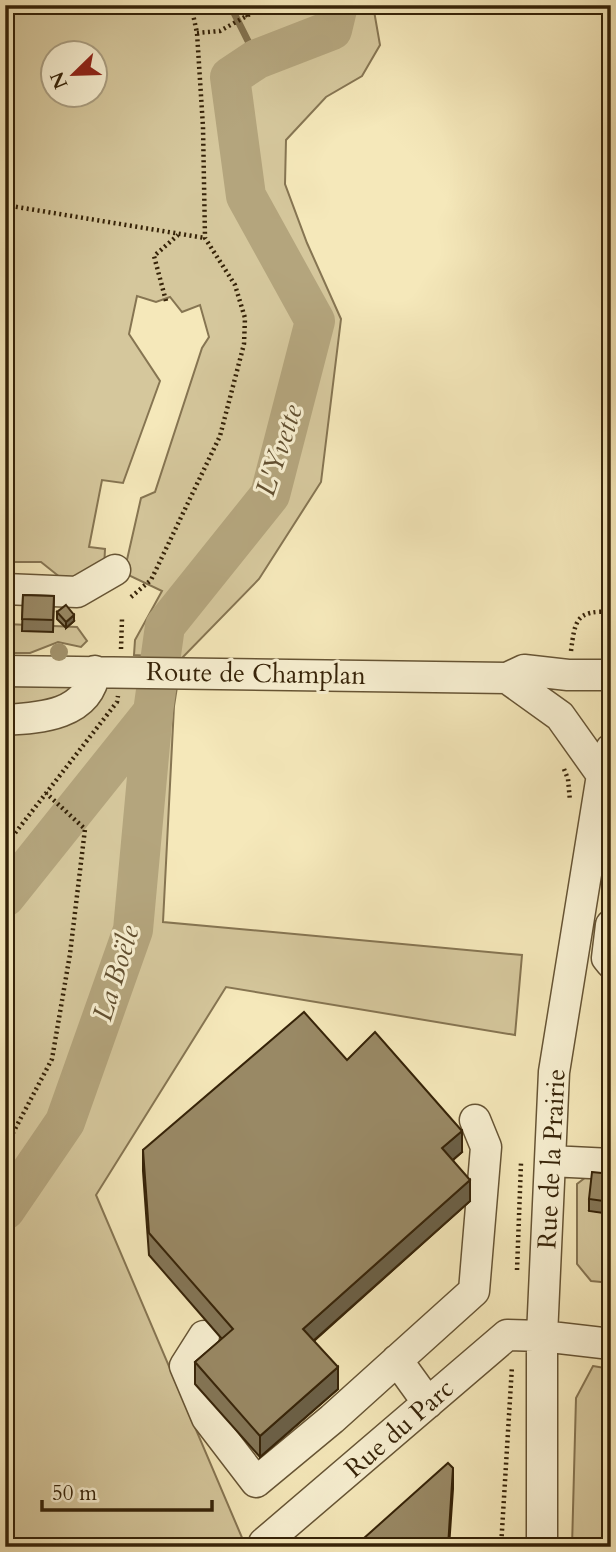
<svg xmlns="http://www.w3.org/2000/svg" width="616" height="1552" font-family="Cardo,serif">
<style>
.green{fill:#d5c79c;stroke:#867552;stroke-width:2;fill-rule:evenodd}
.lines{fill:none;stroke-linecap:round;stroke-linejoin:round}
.stream{stroke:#82714e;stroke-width:7}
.river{stroke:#b4a57d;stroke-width:40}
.minor-casing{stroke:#665434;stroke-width:33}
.path{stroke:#362308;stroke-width:4.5;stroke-dasharray:2 3.5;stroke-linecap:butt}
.minor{stroke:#f8f0d2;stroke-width:30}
.tree{fill:#a2926c}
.wall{fill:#847657;stroke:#362308;stroke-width:2}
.shaded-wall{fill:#6b6047;stroke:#362308;stroke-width:2}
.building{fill:#998965;stroke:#362308;stroke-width:2}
.labels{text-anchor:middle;stroke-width:6;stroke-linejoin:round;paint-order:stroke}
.street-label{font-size:26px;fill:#362308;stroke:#f8f0d2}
.water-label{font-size:28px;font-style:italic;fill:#625031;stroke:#f8f0d2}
</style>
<rect width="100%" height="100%" fill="#f5e8ba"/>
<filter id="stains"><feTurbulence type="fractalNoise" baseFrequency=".00286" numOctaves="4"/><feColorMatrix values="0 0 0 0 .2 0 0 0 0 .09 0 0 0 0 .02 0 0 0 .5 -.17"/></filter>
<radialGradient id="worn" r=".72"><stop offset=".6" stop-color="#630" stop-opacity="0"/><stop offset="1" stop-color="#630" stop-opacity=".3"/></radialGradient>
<!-- green -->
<path class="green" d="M5,5H373L380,45L362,76L326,97L286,140L285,184L307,243L341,319L321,482L259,579L182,658L134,655L135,640L162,591L124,573L141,498L155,492L202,348L209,337L200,305L182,312L170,297L156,302L137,296L129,334L160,381L123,483L102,480L89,547L105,549L104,569L66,582L41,562H5ZM52,52H94V94H52Z
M5,624L77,627L87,641L81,647L58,642L30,653H5Z
M5,686L177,687L174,706L163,922L522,955L515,1035L226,987L96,1195L246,1547H5Z
M586,1177L611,1179L589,1210L611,1214V1283L591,1281L577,1264V1184Z
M593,1366L611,1369V1547H572L576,1398Z"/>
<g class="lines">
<!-- stream -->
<path class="stream" d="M230,5L257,59"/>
<!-- river -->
<path class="river" d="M5,897L153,712
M5,1210L65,1122L133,930L153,712L165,626L270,495L315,321L246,196L230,77L257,59L332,30L338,5"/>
<defs>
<path id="minor" d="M5,589L77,592L115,570
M5,671L507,678L524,670L568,675H611
M507,678L560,716L602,775
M5,720C41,718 89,715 95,671
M611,925L607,958L611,963
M550,1161L611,1164
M204,1336L185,1366L207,1418L256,1482L332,1419L474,1291L486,1147L475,1120
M397,1360L428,1403
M266,1547L264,1543L507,1335L542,1336L611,1344
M542,1547V1336L554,1072L602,775L611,749"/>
</defs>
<!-- minor casing -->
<use href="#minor" class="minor-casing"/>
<!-- path -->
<path class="path" d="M242,5L248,17
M197,33L220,31L266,5
M5,205L205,238
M166,301L154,256L178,235
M131,597L151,580L220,436L244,344L245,318L235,285L205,238L203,127L197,33L191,5
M121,649L122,619
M571,651C575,620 576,610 611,612
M564,769L568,779L570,801
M5,846L117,702L118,696
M5,1148L52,1059L70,954L85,829L46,793
M517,1270L521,1163
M501,1547L512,1366"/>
<!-- minor -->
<use href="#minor" class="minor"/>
</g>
<!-- trees -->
<circle class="tree" cx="59" cy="652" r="9"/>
<!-- wall -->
<path class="wall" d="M23,595L54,596L53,632L22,631Z
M57,612L74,621L66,628L57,619Z
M347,1060L462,1152L453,1160L470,1201L314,1341L338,1389L260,1457L195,1384V1362L222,1339L149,1255L143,1171V1150Z
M611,1174V1214L589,1211V1199Z"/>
<!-- shaded-wall -->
<path class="shaded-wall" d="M74,615V621L66,628V622Z
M462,1131V1152L442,1169V1148Z
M470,1180V1201L303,1350V1329Z
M338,1367V1389L260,1457V1436Z
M453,1468V1489L449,1547H448Z"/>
<!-- building -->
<path class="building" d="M23,595L54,596L53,620L22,619Z
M66,605L74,615L66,622L57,612Z
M304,1012L347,1060L375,1032L462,1131L442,1148L470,1180L303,1329L338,1367L260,1436L195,1362L233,1329L149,1233L143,1150Z
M592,1172L611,1174V1202L589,1199Z
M448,1463L453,1468L448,1547H354Z"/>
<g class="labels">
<!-- street labels -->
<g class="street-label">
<text transform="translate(256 673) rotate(1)" y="9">Route de Champlan</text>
<text transform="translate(551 1159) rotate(-87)" y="9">Rue de la Prairie</text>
<text transform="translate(399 1428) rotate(-41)" y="9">Rue du Parc</text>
</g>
<!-- water labels -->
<g class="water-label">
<text transform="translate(278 450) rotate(-72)" y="10">L'Yvette</text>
<text transform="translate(115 973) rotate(-73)" y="10">La Boële</text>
</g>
</g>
<!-- margin -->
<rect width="616" height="1552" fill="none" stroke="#f5e8ba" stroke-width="28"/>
<rect x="7" y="7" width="602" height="1538" fill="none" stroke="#362308" stroke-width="3.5"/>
<rect x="14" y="14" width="588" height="1524" fill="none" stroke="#362308" stroke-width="2"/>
<!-- north arrow -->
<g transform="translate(74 74) rotate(247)"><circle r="33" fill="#f8f0d2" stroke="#aa9e81" stroke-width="2"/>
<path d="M0-5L12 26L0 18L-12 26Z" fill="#8f2418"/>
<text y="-10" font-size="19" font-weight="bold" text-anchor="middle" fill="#362308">N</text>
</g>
<!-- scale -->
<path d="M42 1500v10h170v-10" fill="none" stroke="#362308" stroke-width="3.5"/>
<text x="52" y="1500" font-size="21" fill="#362308" stroke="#f8f0d2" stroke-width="5" paint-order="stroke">50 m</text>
<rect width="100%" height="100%" filter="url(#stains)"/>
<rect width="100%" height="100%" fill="url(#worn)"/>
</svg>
